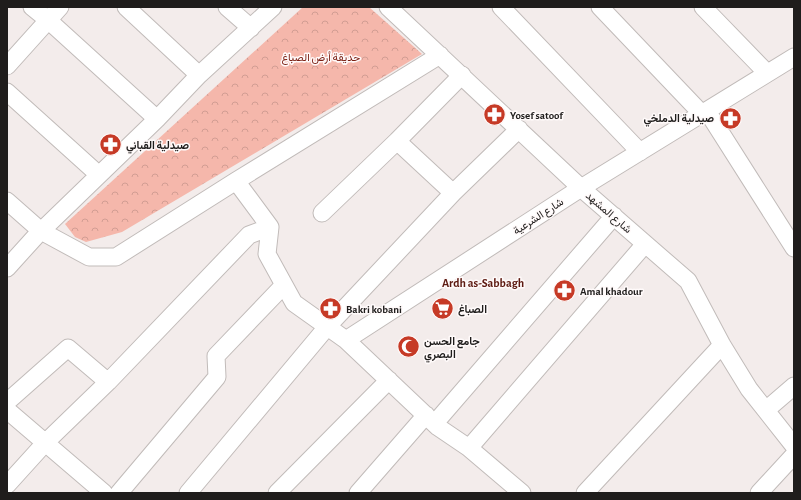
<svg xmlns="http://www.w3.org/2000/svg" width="801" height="500" font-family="'Alegreya Sans',Vazirmatn,sans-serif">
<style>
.park{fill:url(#park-crowns)}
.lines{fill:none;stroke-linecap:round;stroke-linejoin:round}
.minor-casing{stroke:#c1bbb9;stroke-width:19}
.minor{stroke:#fff;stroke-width:17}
.labels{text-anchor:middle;stroke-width:3;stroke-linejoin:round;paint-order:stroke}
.park-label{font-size:11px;fill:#7a1e12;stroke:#fffafa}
.poi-label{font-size:11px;font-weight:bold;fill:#1f1d1c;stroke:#fffafa;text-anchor:start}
.street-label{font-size:11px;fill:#1f1d1c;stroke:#fffafa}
.neighbourhood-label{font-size:12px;font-weight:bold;fill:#5d1a11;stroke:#fffafa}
</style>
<defs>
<pattern id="park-crowns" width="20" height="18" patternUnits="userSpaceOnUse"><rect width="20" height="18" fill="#f5b7ab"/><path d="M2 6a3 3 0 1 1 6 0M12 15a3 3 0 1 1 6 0" fill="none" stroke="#d29d93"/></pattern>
</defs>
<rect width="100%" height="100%" fill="#f3eceb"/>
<!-- park -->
<path class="park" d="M303,7H369L422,54L122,232L86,242L75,237L65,224Z"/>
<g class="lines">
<defs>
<path id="minor" d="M32,7L48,20L157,119
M126,7L199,75
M227,7L251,28
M388,7L581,188L688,281L722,345L749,389L794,446
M501,7L640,152
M600,7L702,114
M703,7L767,73
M7,66L60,7
M7,92L99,175
M707,111L794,248
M397,141L453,193
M236,181L270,227L267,254L294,303L346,340L438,427L469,448L522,493
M7,201L41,231L89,257H116L236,181L440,55
M322,213L397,141L462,75
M7,268L36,236L157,119L199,75L273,7
M346,340L581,188L794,57
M7,402L68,348L108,382
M7,410L104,493
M766,410L794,386
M435,423L614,216
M469,448L645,244
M7,485L45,443L108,382L249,235L270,227
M119,493L217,377L216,356L284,285
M188,493L327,327L453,193L519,129
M277,493L389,380
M358,493L426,415
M585,493L722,345
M759,493L794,455"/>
</defs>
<!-- minor casing -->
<use href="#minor" class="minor-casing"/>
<!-- minor -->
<use href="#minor" class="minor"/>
</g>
<!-- icons -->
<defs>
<symbol id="pharmacy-disc" viewBox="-11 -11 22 22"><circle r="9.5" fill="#c63a26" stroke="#fffafa"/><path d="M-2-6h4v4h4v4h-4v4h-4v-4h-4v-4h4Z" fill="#fff"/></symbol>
<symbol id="supermarket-disc" viewBox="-11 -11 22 22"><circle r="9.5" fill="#c63a26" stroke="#fffafa"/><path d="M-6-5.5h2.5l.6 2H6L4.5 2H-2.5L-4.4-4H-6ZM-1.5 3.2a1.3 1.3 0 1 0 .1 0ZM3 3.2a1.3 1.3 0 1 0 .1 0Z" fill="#fff"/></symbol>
<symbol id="mosque-disc" viewBox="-11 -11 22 22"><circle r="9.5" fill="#c63a26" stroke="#fffafa"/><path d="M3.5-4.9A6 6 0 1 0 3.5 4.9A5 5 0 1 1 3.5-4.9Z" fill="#fff"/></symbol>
</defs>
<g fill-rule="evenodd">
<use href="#pharmacy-disc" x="482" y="102" width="25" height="25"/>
<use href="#pharmacy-disc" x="718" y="106" width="25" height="25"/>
<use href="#pharmacy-disc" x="98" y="132" width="25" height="25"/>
<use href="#pharmacy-disc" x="552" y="278" width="25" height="25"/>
<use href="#pharmacy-disc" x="318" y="296" width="25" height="25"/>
<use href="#supermarket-disc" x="430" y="296" width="25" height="25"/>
<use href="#mosque-disc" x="396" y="334" width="25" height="25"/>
</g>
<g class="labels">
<!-- park labels -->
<g class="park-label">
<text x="321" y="61">حديقة أرض الصباغ</text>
</g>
<!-- poi labels -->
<g class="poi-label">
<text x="510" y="119">Yosef satoof</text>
<text x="714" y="122" text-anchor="end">صيدلية الدملخي</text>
<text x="126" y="149">صيدلية القباني</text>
<text x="580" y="295">Amal khadour</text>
<text x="346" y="313">Bakri kobani</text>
<text x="458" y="313">الصباغ</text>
<text x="424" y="345">جامع الحسن<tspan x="424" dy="13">البصري</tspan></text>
</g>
<!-- street labels -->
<g class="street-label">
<text transform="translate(609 212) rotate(41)" y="4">شارع المشهد</text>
<text transform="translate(538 216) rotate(-33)" y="4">شارع الشرعية</text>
</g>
<!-- neighbourhood labels -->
<g class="neighbourhood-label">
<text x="483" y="287">Ardh as-Sabbagh</text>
</g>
</g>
<!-- border -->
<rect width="801" height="500" fill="none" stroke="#1f1d1c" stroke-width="16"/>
</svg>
